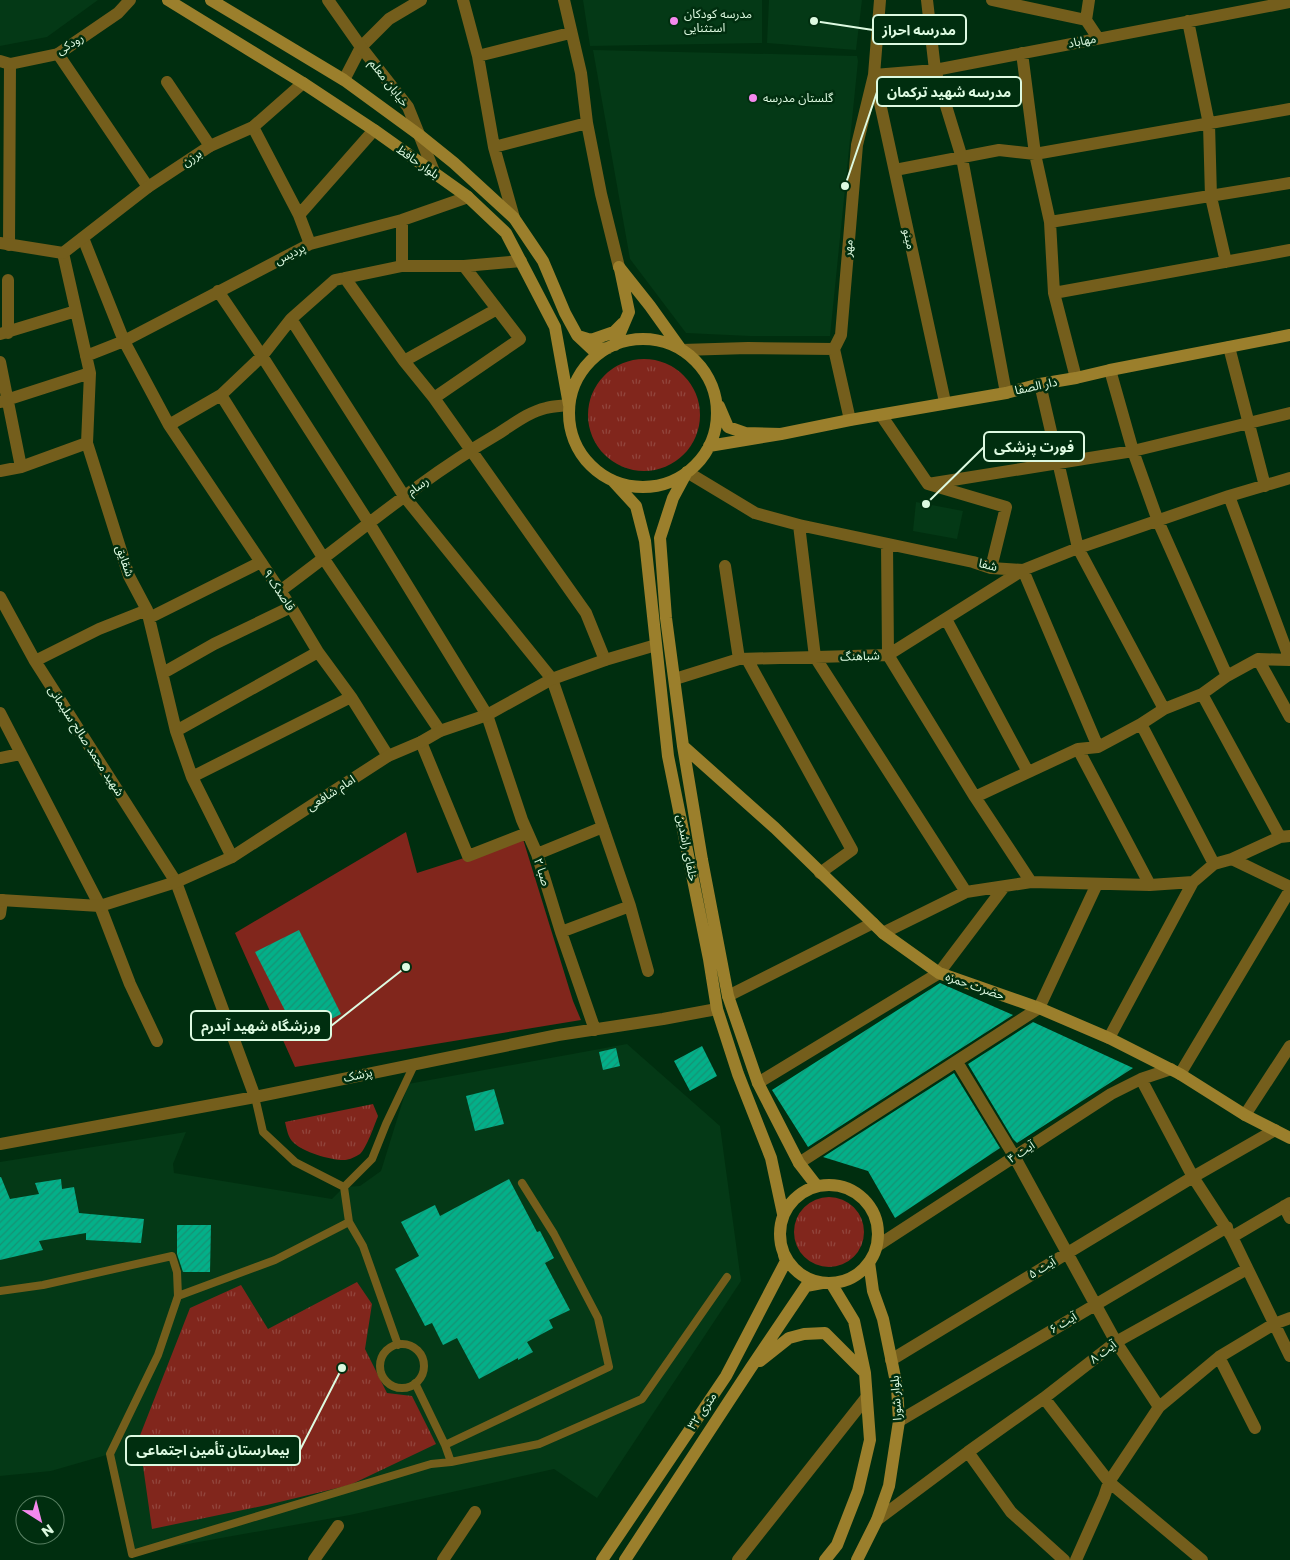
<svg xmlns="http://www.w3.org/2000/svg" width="1290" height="1560" font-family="Poppins,'Noto Sans Arabic',sans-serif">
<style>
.built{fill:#043916}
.grass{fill:url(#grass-tufts)}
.pitch{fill:#81261c}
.building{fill:url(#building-hatch)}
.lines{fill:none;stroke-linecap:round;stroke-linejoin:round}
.service{stroke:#745e1c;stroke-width:8}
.minor{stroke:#745e1c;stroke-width:12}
.tertiary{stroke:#745e1c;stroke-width:12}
.secondary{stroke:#9b7f2c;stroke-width:12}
.poi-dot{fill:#f589ee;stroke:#002e0f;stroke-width:2}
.labels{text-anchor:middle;stroke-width:5;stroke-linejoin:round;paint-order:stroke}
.poi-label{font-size:12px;fill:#ddfae1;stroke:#002e0f;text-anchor:start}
.street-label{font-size:12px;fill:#ddfae1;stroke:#002e0f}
.leader{fill:none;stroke:#ddfae1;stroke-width:2}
.callout-dot{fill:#ddfae1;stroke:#002e0f;stroke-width:2}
.callout{fill:#002e0f;stroke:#ddfae1;stroke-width:2}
.callout-label{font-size:14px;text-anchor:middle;font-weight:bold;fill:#ddfae1}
</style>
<defs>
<pattern id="grass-tufts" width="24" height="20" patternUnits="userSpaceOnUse" patternTransform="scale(1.25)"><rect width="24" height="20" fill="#81261c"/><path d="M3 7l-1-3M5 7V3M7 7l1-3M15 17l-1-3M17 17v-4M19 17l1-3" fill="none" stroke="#92463d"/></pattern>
<pattern id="building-hatch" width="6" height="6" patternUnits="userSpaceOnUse" patternTransform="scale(1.25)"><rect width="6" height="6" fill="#03b089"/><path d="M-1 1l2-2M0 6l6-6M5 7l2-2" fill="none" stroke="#169274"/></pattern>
</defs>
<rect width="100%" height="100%" fill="#002e0f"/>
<!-- built -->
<path class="built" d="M0,0H98L47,37L0,46Z
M583,0H762V43L590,46Z
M769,0H862L856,50L767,43Z
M593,50L857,56L858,61L830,336H750L686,333L630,259Z
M916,502L963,511L957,539L913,531Z
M627,1044L720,1126L741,1281L597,1498L554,1469L350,1515L132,1554L110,1454L51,1471L0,1476V1162L186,1132L173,1164L174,1173L332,1199L344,1187L360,1186L381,1171L408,1084Z"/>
<!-- grass -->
<path class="grass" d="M588 415a56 56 0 1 1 112 0a56 56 0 1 1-112 0Z
M373,1104L378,1116C375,1124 366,1149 360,1154C357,1156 349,1160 345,1160C333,1161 303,1152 294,1143C288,1138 287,1130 285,1122Z
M794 1232a35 35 0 1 1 70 0a35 35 0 1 1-70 0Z
M357,1282L372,1304L365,1349L387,1393L412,1396L436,1444L350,1485L267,1505L152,1529L139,1438L190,1308L241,1285L268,1329Z"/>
<!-- pitch -->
<path class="pitch" d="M406,832L417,873L523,839L573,1001L581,1020L295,1067L235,933Z"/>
<!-- building -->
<path class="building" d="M299,930L341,1014L298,1036L255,952Z
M940,983L1013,1015L808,1147L772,1090Z
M1033,1022L1133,1068L1017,1143L1013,1139L968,1064Z
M702,1046L717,1076L690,1091L674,1061Z
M616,1048L620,1066L603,1070L599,1052Z
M954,1073L1000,1148L895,1218L868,1171L823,1157Z
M494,1089L504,1124L475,1131L466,1096Z
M0,1177H1L10,1199L39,1194L35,1183L61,1179L62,1189L74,1187L79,1213L144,1219L141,1243L86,1240V1233L39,1241L43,1250L0,1260Z
M509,1179L537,1232L540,1231L554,1258L545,1263L570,1310L549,1320L553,1328L527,1342L533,1352L518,1360V1358L479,1379L457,1338L443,1345L432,1323L425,1326L395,1269L419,1256L401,1222L435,1205L440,1216Z
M177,1225H211L210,1272H183L177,1254Z"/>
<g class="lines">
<!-- service -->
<path class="service" d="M255,1097L263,1132L295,1162L344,1187L372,1159L386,1124L415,1063
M344,1187L349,1222L275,1260L178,1296L158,1355L110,1454L132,1554L431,1464L451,1462L539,1444L642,1399L727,1277
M349,1222L363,1246L398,1345
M0,1291L43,1285L172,1256L177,1272L178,1296
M380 1366a22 22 0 1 1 44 0a22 22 0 1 1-44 0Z
M415,1383L445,1445L451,1462
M445,1445L609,1367L598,1318L554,1234L522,1183"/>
<!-- minor -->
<path class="minor" d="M463,0L478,56L494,147L514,218
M564,0L581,73L587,123L601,194L619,267
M927,0L935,70L962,158L1006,393
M992,0L1086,20
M1089,0L1086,20L1098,38
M1188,21L1209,124L1211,197L1226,262
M1022,53L1035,154L1050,222L1054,293L1076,378
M58,54L148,187
M478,56L570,33
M874,75L935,70L1290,2
M344,80L361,47L389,19L421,0
M875,80L945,402
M167,82L210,146
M253,127L299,215L310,244
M494,147L587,123
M895,170L999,150L1035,154L1290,109
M299,215L374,130
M1050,222L1290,183
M83,238L124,341L169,425L291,607L318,652L351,697L388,756
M9,245L10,64
M63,253L90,373L87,443L129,576L147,610L176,731L192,777L232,857
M402,266V220
M345,278L404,361L434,398L586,613L605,660
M218,291L262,356L369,523L487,715L522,820L537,854L561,932L595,1030
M1054,293L1290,250
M291,319L404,496L552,679L630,906L648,971
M8,333V280
M0,334L76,311
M1229,347L1265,486
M682,350L748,348L834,349
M86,356L124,341L310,244L402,220L468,197
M404,361L497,309
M0,362L21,467
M1110,370L1133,451L1158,521L1227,676
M1040,384L1078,548L1164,709
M221,395L324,559L440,731
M434,398L520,339L464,266
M0,402L90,373
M881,415L928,484L1006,507L991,568
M850,420L834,349L841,335L857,145L874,75L880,0
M169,425L221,395L262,356L291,319L335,280L402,266H464L521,261
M0,471L21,467L87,443
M687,472L755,513L799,525L973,562L991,568L1023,570L1078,548L1229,496L1290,478
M928,484L1133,451L1290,413
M1229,496L1290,660
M799,525L815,657L966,892
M887,544L888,655L975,797L1031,882
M725,566L739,659
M280,591C352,538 419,480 496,435C511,426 528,412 546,408C553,406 561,406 569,405
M0,597L35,661L176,882L255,1097
M149,618L261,562
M946,619L1028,772
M747,659L852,850L820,873
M1258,659L1290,717
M35,661L99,629L147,610
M163,673L214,644L291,607
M675,679L739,659L888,655L1023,570L1098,747
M1202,694L1280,837
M0,713L100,906L130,984L157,1041
M1141,724L1214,864
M176,731L318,652
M421,742L468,856L527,833
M1078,749L1150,885
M0,758L20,754
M192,777L351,697
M975,797L1078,749L1098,747L1141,724L1164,709L1202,694L1227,676L1258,659L1290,660
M537,854L603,827
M1232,859L1290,887
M0,914L2,900
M561,932L630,906
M883,933L966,892L1031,882L1150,885L1193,882L1214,864L1232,859L1280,837L1290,836
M728,996L873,923
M1109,1038L1193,882
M957,1062L1014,1156L1116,1342L1159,1407
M1180,1074L1290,890
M1141,1079L1193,1177L1232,1237L1290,1356
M758,1083L939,973L1004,887
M1245,1115L1290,1046
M0,1144L255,1097L558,1035L663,1019L717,1009
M799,1163L1039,1008L1097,884
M1284,1206L1290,1218
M1232,1237L1290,1203
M877,1246L1111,1094L1141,1079L1171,1069
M1219,1357L1255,1428
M891,1360L1193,1177L1275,1130
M1044,1398L1109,1482L1202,1560
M899,1421L1227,1227
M968,1452L1011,1512L1064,1560
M877,1520L968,1452L1044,1398L1116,1342L1247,1269
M314,1560L338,1526
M443,1560L475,1512
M738,1560L866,1398
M1076,1560L1104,1497L1109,1482L1159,1407L1219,1357L1274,1324L1290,1318"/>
<!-- tertiary -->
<path class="tertiary" d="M328,0L361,47L408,107L435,174
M0,61L10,64L58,54L118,13L130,0
M0,243L63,253L148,187L210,146L253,127L303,83
M0,900L100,906L176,882L232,857L388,756L421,742L440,731L487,715L552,679L605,660L656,645"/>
<!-- secondary -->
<path class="secondary" d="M168,0L303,83L374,130L468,197L506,233L555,327L569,405
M211,0L344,80L418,134L454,163L514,218L543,261L565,313L577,335L593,350L608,348
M619,267L650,306L680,348
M578,336L591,340L614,332L623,323
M569 413a74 74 0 1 1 148 0a74 74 0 1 1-148 0Z
M615,345L629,312L620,269
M781,434L850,420L1006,393L1040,384L1076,378L1110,370L1290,335
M709,446L781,434L745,433L728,427L719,406
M687,472L673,498L660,538L666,618L683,746L702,860L728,996L758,1083L799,1163L816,1185
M613,481L636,506L645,541L668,756L709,959L717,1009L738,1074L771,1158L783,1214
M683,746L775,828L883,933L939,973L1039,1008L1109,1038L1180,1074L1245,1115L1290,1138
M780 1234a49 49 0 1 1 98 0a49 49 0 1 1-98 0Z
M760,1361L789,1338L804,1334L825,1333L865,1373
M602,1560L726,1376L786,1261L784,1255
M625,1560L750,1369L806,1286L822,1283
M825,1560L837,1545L858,1491L870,1440L865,1373L854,1321L831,1283
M857,1560L877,1520L889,1486L899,1421L897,1387L883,1319L873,1291L869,1262"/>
</g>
<!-- markers -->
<g class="poi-dot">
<circle cx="674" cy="21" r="5"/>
<circle cx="753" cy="98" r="5"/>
</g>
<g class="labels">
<!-- poi labels -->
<g class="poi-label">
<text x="684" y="18">مدرسه کودکان<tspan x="684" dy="14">استثنایی</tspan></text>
<text x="763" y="102">گلستان مدرسه</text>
</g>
<!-- street labels -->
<g class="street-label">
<text transform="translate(1082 41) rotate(-11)" y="4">مهاباد</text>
<text transform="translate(70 44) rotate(-31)" y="4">رودکی</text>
<text transform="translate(389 83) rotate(52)" y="4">خیابان معلم</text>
<text transform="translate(192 158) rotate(-33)" y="4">برزن</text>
<text transform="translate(418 162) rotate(35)" y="4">بلوار حافظ</text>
<text transform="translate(909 239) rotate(78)" y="4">مینو</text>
<text transform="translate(848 248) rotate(-85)" y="4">مهر</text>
<text transform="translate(290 254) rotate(-27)" y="4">پردیس</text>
<text transform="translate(1036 386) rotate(-12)" y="4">دار الصفا</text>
<text transform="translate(418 486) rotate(-35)" y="4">رسام</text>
<text transform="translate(125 561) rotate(71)" y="4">شقایق</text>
<text transform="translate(988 565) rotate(13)" y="4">شفا</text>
<text transform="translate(279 590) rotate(56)" y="4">قاصدک ۹</text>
<text transform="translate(860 656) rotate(-2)" y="4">شباهنگ</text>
<text transform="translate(86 741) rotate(57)" y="4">شهید محمد صالح سلیمانی</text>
<text transform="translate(331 793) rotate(-33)" y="4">امام شافعی</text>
<text transform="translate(687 848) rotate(79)" y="4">خلفای راشدین</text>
<text transform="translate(542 872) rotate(72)" y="4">صبا ۲</text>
<text transform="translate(975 986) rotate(19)" y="4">حضرت حمزه</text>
<text transform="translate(358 1075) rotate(-12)" y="4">پزشک</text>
<text transform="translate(1021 1152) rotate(-33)" y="4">آیت ۴</text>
<text transform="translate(1042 1268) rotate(-31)" y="4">آیت ۵</text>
<text transform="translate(1063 1323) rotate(-31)" y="4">آیت ۶</text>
<text transform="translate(1103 1352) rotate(-37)" y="4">آیت ۸</text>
<text transform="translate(896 1398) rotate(-94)" y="4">بلوار شورا</text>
<text transform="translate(702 1411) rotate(-56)" y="4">۳۲ متری</text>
</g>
</g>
<!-- callouts -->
<path class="leader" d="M814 21L873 30M845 186L877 92M926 504L984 447M406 967L331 1026M342 1368L300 1450"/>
<g class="callout-dot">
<circle cx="814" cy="21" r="5"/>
<circle cx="845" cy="186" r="5"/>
<circle cx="926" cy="504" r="5"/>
<circle cx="406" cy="967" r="5"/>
<circle cx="342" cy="1368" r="5"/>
</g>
<g class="callout">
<rect x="873" y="15" width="93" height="29" rx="5"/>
<rect x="877" y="77" width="144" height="29" rx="5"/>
<rect x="984" y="432" width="100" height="29" rx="5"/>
<rect x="191" y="1011" width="140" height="29" rx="5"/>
<rect x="126" y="1436" width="174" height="29" rx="5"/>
</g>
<g class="callout-label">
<text x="919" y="35">مدرسه احراز</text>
<text x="949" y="97">مدرسه شهید ترکمان</text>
<text x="1034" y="452">فورت پزشکی</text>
<text x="261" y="1031">ورزشگاه شهید آبدرم</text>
<text x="213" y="1455">بیمارستان تأمین اجتماعی</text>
</g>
<!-- north arrow -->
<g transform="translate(40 1520) rotate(144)"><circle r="24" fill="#002e0f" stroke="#588063"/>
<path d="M0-4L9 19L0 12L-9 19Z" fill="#f589ee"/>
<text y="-8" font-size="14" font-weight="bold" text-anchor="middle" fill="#ddfae1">N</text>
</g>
</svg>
